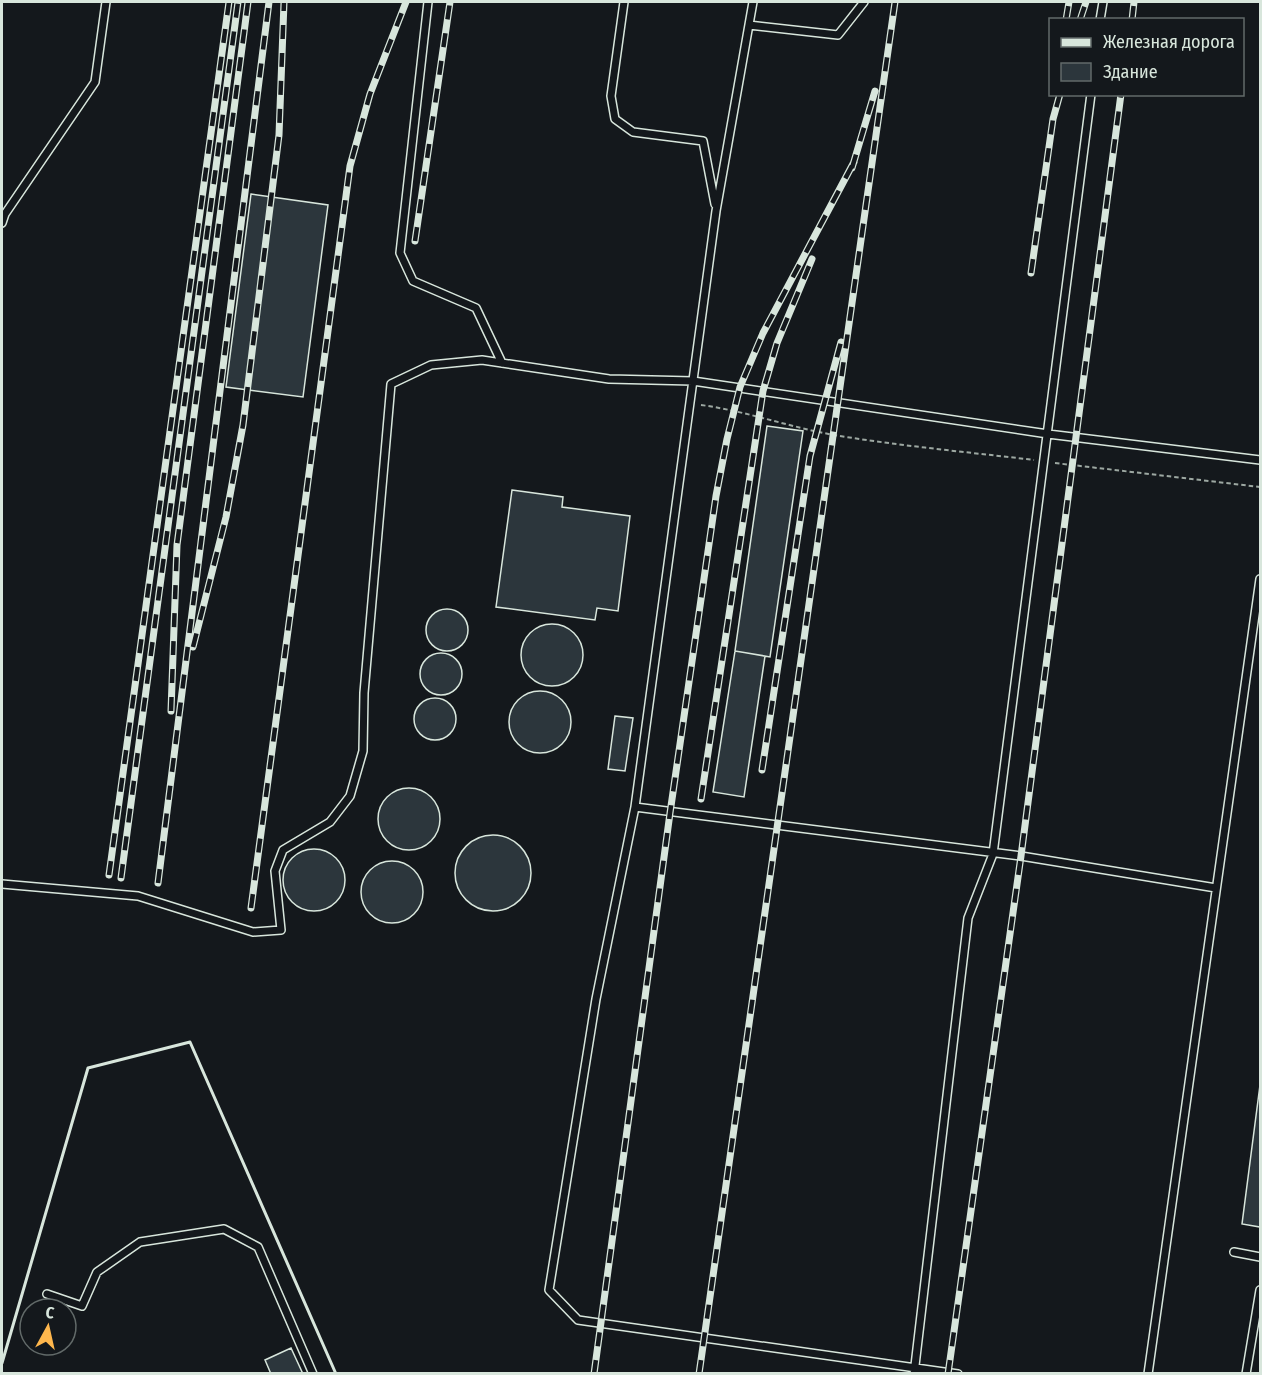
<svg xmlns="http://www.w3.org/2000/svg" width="1262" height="1375" font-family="'Fira Sans Condensed',sans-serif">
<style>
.building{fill:#2c363c;stroke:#d8e6dc;stroke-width:1.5}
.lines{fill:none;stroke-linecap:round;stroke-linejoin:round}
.lane-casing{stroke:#d8e6dc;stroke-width:10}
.path{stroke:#9da8a2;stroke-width:2;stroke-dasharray:4.5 3;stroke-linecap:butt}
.lane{stroke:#14181c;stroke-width:7}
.rail-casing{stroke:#d8e6dc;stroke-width:7}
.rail{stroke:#14181c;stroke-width:4.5;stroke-dasharray:14;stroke-linecap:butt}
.wall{stroke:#d8e6dc;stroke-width:3}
</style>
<rect width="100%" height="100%" fill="#14181c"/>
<!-- building -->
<path class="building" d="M251,194L328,205L303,397L226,387Z
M767,426L803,431L770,657L735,651Z
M512,490L563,497L562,507L630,516L618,611L597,608L595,620L496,607Z
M426 630a21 21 0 1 1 42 0a21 21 0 1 1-42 0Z
M521 655a31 31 0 1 1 62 0a31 31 0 1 1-62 0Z
M735,651L765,656L744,797L713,792Z
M420 674a21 21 0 1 1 42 0a21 21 0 1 1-42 0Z
M509 722a31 31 0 1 1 62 0a31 31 0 1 1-62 0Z
M414 719a21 21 0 1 1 42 0a21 21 0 1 1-42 0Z
M615,716L633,718L625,771L608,769Z
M378 819a31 31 0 1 1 62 0a31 31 0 1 1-62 0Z
M455 873a38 38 0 1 1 76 0a38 38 0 1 1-76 0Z
M283 880a31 31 0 1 1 62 0a31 31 0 1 1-62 0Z
M361 892a31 31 0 1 1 62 0a31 31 0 1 1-62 0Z
M1260,1085V1227L1242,1224Z
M291,1348L303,1374H271L265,1360Z"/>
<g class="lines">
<defs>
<path id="lane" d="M428,2L400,253L413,281L476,308L502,363
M624,2L611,96L615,119L633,132L703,141L715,204
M753,2L716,211L635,807L596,999L549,1290L578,1320L958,1374
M1100,20L1103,2
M749,25L838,35L864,2
M2,223L5,214L95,82L106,2
M635,807L1021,856L1216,888
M2,884L138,896L253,932L281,930L275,871L283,850L330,822L350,796L363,751L364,693L391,384L431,365L482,360L609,379L693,381L1048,434L1260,460
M1234,1252L1260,1257
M47,1294L82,1306L97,1272L140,1242L224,1229L258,1247L313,1374
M914,1374L968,918L993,854L1091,94
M1148,1374L1260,579
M1246,1374L1260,1290"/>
</defs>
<!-- lane casing -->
<use href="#lane" class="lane-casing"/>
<!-- path -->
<path class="path" d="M701,405C746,411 789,427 834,435C900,446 968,452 1034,460
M1055,463L1260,487"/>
<!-- lane -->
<use href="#lane" class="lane"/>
<defs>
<path id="rail" d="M1066,20L1069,2
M1080,20L1086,2
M1132,20L1134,2
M852,168L875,91
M415,241L450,2
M1031,273L1053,119L1060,94
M193,647L226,517L243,425L279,135L284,2
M171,711L177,545L248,2
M762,770L810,456L841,342
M701,799L763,391L777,343L812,259
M109,875L229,2
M121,878L238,2
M158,883L269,2
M251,908L350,166L370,94L406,2
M594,1374L670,813L716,496L727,439L740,387L763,333L854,162
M699,1374L895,2
M948,1374L1021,856L1121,94"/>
</defs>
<!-- rail casing -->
<use href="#rail" class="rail-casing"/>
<!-- rail -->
<use href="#rail" class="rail"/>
<!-- wall -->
<path class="wall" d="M2,1363L88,1068L190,1042L336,1374"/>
</g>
<!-- border -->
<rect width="1262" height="1375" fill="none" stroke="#d8e6dc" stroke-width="6"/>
<!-- legend -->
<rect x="1049" y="18" width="195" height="78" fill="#14181c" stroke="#626a69" stroke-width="1.5"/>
<rect x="1061" y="38" width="30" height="9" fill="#d8e6dc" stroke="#626a69" stroke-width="1.5"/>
<text x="1103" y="48" font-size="18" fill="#d8e6dc">Железная дорога</text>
<rect x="1061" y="63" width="30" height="18" fill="#2c363c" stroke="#626a69" stroke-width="1.5"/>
<text x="1103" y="78" font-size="18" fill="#d8e6dc">Здание</text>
<!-- north arrow -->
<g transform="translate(48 1327) rotate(8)"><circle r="28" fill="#14181c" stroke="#626a69" stroke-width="1.5"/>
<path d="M0-4.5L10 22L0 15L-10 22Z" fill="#ffb74d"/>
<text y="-9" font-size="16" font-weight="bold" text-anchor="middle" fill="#d8e6dc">С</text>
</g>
</svg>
